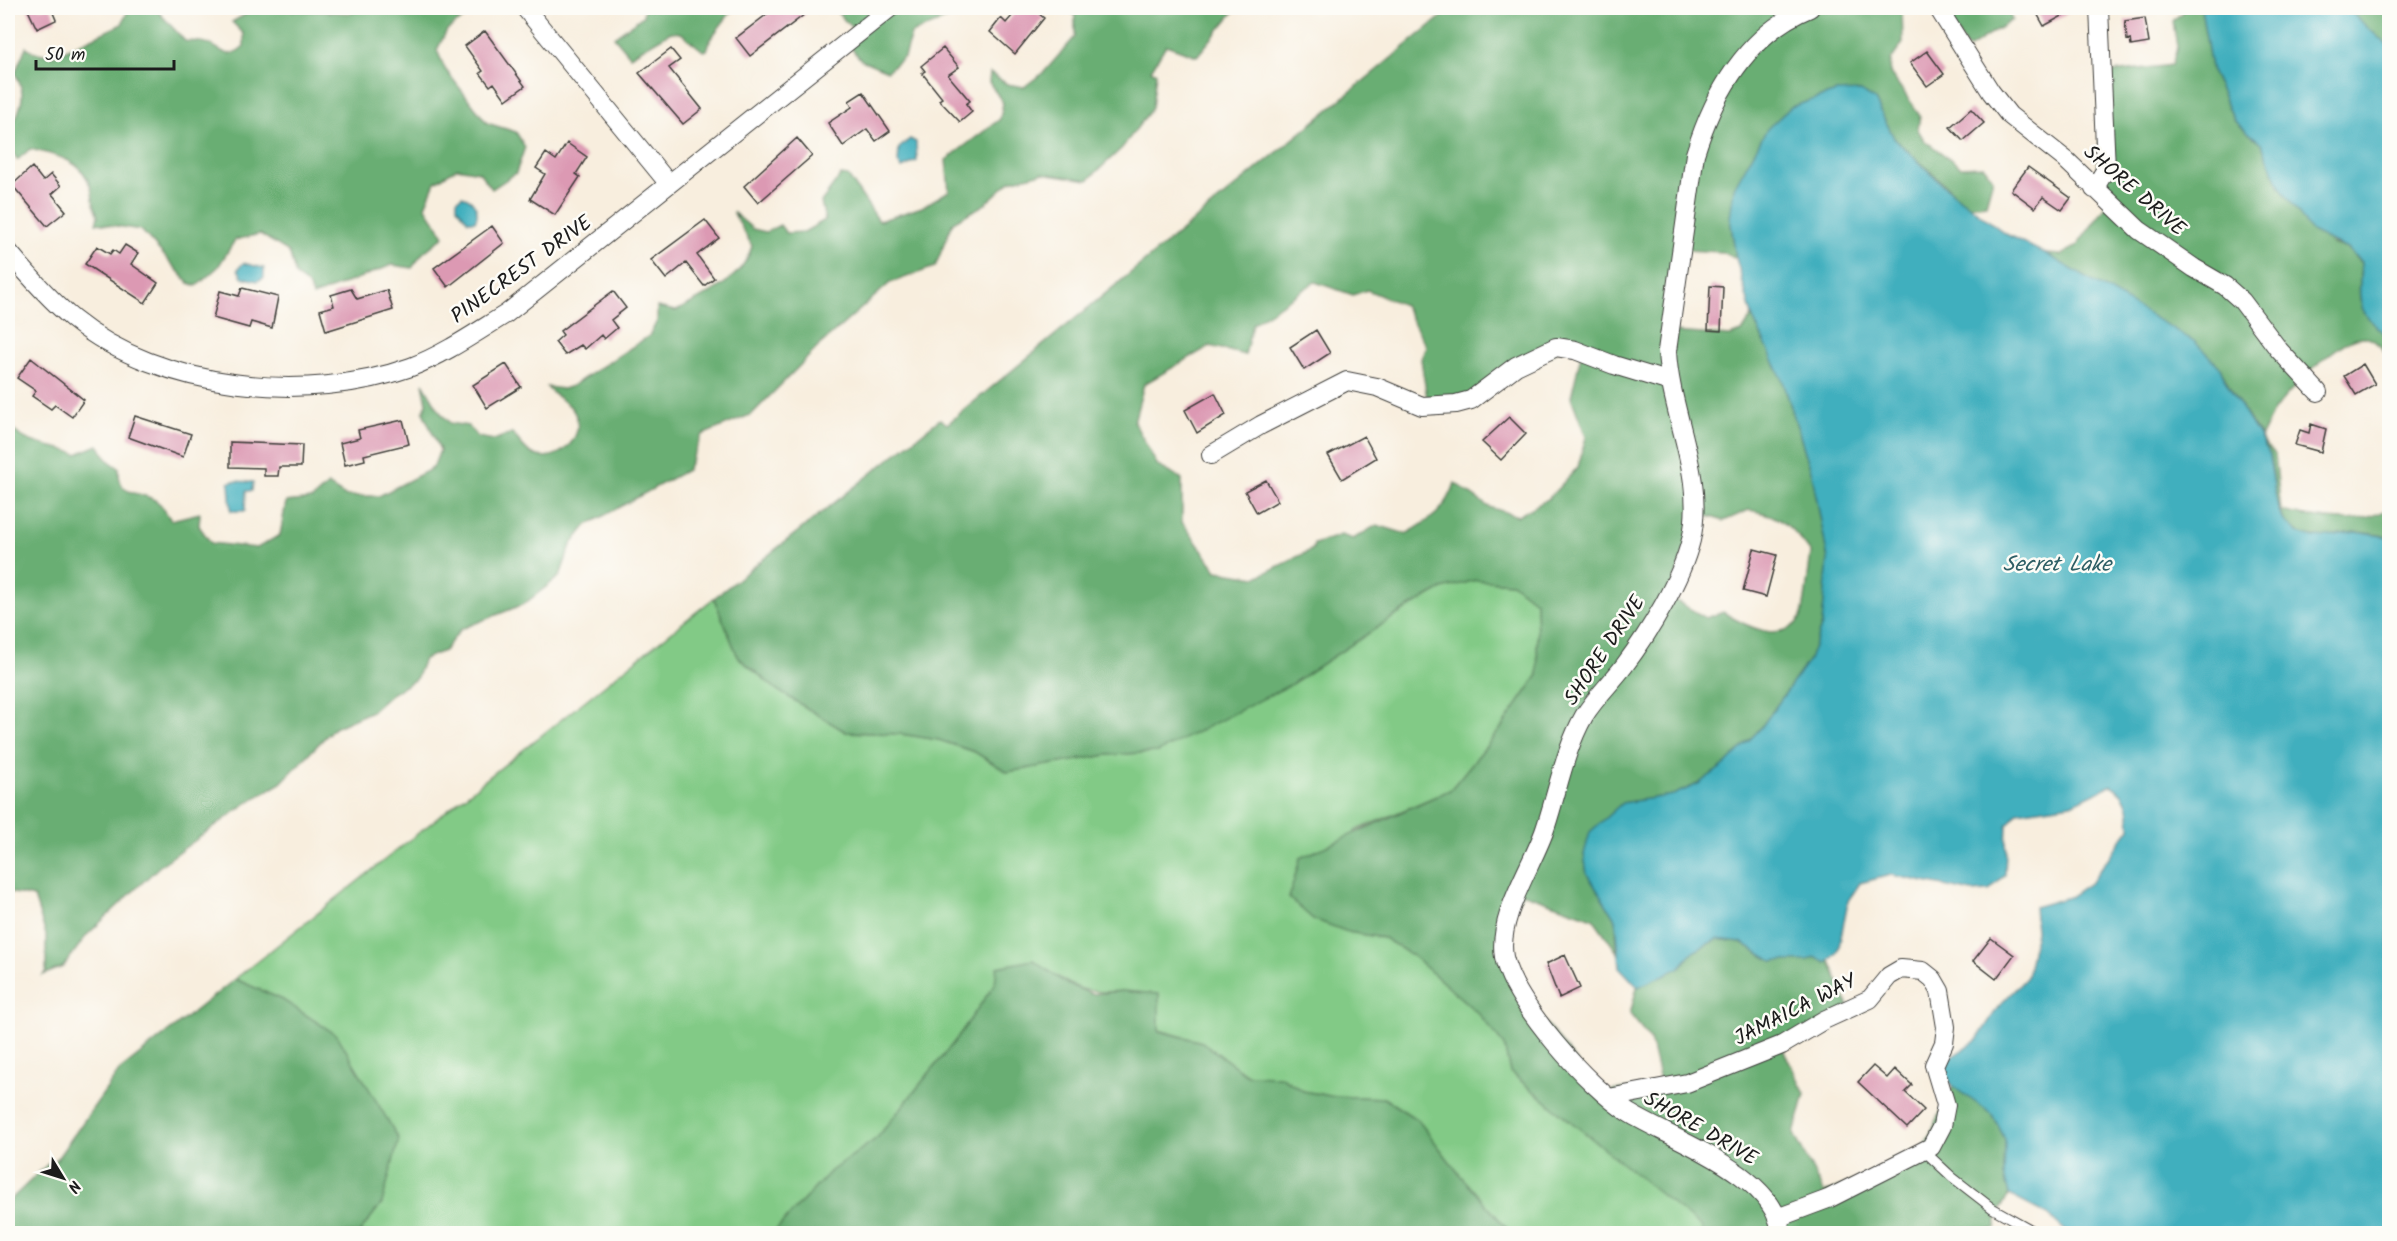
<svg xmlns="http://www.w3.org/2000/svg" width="2397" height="1241" font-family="Kalam,sans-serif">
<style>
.green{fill:#82ca86;stroke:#4f7351;stroke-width:1.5}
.forest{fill:#69ae73;stroke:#426548;stroke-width:1.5;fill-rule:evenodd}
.water{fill:#41afbe;stroke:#2e666d;stroke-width:1.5}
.building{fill:#dc99b3}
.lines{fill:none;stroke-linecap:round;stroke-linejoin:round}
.service-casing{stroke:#3d3c39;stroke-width:11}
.minor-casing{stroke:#3d3c39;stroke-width:20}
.service{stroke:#fff;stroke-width:9}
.minor{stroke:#fff;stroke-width:18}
.labels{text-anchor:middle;stroke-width:5;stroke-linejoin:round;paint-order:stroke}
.street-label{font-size:21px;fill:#1c1c1c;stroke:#fdfcf7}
.water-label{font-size:22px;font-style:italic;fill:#2d5e65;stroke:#fdfcf7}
</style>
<rect width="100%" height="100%" fill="#fdfcf7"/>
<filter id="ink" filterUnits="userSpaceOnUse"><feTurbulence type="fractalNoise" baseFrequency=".0167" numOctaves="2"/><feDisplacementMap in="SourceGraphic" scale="12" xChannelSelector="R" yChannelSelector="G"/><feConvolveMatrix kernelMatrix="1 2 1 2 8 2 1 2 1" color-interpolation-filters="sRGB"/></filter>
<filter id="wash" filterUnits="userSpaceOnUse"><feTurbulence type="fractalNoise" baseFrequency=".008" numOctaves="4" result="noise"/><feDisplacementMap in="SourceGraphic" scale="24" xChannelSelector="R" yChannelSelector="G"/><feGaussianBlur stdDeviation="1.35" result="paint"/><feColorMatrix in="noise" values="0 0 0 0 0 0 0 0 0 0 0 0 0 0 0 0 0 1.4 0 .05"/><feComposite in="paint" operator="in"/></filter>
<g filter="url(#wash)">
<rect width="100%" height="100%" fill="#f8eede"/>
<!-- green -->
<path class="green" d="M1476,580L1512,583L1536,602L1538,675L1499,731L1450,790L1355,831L1348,932L1384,938L1413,956L1479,1014L1504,1045L1510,1072L1703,1228L1702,1234L1511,1233L1460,1175L1418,1120L1384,1098L1330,1096L1303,1091L1280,1076L1247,1075L1202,1042L1159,1030L1123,991C1077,995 1070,985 1033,960L995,984L955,1041L877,1138L831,1171L773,1233H359L382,1203L283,1000L235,979L714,598L738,657L777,690L846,732L901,734L939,740L975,752L1007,772L1107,755L1158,752L1442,589Z"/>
<!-- forest -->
<path class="forest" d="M129,8H155L185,41C192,41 199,41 205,43C223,47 225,63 244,46V34L232,22L248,13L251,8L352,13L360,8H478L447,30L437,50L445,69L487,123L516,132L525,147L516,173L492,189L479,172L457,168L435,182L425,206L444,236L423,253L412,268L392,265L313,296L307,284L296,276L289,252L260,234L235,240L218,267L197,286L189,283L141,230L96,223L98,216C92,203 94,200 91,188C83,159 55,155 30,149L17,160L8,144C11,116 33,104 15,73L26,47L33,52L53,56L122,24Z
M644,8H734L711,38L707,50L703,51L681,33L671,32L630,56L614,37L643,16Z
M833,8H959L955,15L911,34L904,57L887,71L861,60L846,41L852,28Z
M1066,8H1237L1197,56L1166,45L1151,70L1156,73L1152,108L1122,148L1088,180L1042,173L1010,181L984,205L953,222L935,267L890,283L822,343L752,414L702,435L687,470L587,525L571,545L560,576L524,604L461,629L444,651L424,659L416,679L391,694L372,711L334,728L281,783L250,801L161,865L87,935L63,967L43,975L46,971V935L34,897L8,892V425C27,447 52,444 77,454L98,445L108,460L119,468C117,502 144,488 160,504C164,508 167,515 171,520L200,513L199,526L211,543L257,548L280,535L286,502L312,499L328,485L345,496H379L433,468L440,450L423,412L427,403L423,383L440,412L450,423L468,426L478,437L494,440L512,433C518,439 524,449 531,453C552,466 582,443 577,420C573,401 556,400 547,387L563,389L572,386L649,336L657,321V307L676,311C706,295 742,281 752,246L733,212L753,229L766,232L780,225L786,233L804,232L825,220L821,202L841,175L848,176L879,221L922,207L949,191L946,160L1000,119L1003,103L989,82L990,73L1007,84L1024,87L1045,71L1075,37V16Z
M1452,8H1902L1903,43L1891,60L1890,73L1920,115L1918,130L1924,140L1961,167L1984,166L1993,179L1986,204L1968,206L1894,138L1875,100L1836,92L1791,107L1730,218L1736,258L1721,252L1686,250L1674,332L1730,336L1742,332L1752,316L1783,381L1812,474L1828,559L1822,624L1809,660L1760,729L1726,764L1698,784L1673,795L1622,803L1584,854L1587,873L1616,920L1617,952L1593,918L1522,893L1507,925L1512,981L1601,1092L1661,1085L1650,1039L1630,1014L1637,987L1679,968L1693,952L1717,939L1741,942L1772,961L1815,957L1827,963L1830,961L1848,1006L1783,1049L1805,1094L1794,1134L1824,1193L1921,1154L1953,1086L1992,1114L2005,1139L2004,1176L2009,1195L1998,1213L1996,1229L1949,1234L1702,1233V1228L1510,1072L1504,1045L1479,1014L1413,956L1384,938L1348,932L1313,919L1289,898L1300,858L1450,790L1499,731L1538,675L1536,602L1512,583L1476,580L1442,589L1401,612L1290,685L1158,752L1107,755L1007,772L975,752L939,740L901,734L846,732L777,690L738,657L714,598L940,419L947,424ZM1315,282L1353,295L1367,290L1404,305L1426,346L1421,359L1428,405L1473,400L1564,347L1581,355L1571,397L1586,437L1578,467L1548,499L1518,516L1489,507L1455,483C1447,510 1429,521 1406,534L1377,525L1353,539L1341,535L1314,544L1313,549L1257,577L1217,571L1182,522V479L1158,466L1134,422L1144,384L1210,346L1245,355L1252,324ZM1749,510C1780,514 1793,528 1811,553C1809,565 1805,610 1801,617C1783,646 1745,626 1723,612L1706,618L1669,597L1697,513L1724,521Z
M1939,8H2007L2012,20L1968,49Z
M2186,8H2201L2212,73L2235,121L2261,143L2280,186L2332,244L2347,249L2361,263C2358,306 2356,308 2389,338V360C2385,350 2375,338 2363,337C2341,336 2288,392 2275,409C2269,418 2265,429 2260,438L2275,455L2281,511C2315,518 2359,528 2389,508V537C2379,535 2368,533 2358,532C2338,532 2318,543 2299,533C2268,516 2279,478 2267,450C2254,421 2231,397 2220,367L2046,254L2061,255L2076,247L2109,202L2096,188L2105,73L2172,65L2177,47L2173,21Z
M2346,8H2389V47Z
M1033,960L1067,984L1092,994L1123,991L1159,994V1031L1202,1042L1247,1075L1280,1076L1303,1091L1330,1096L1383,1098L1418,1120L1460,1175L1511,1233H773L831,1171L877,1138L955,1041L995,984L997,967Z
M235,979L283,1000L337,1035L399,1139L382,1203L359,1233H8V1202L49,1163L52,1166L119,1071Z"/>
<!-- water -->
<path class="water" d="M2201,8H2346L2389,47V338C2355,308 2359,307 2361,262L2347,249L2311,232L2280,186L2261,143L2235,121L2212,73Z
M1861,91L1875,100L1894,138L1944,186L2006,234L2046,254L2194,341L2220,367L2226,382L2268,451L2278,509L2283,519L2298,533L2314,538L2356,532L2389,537V1233H2068L2048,1215L2009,1195L2004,1176L2005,1139L1992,1114L1952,1086L1944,1073L1947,1060L1977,1040L1998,1007L2027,977L2036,931L2034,907L2069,897L2091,882L2130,828C2129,809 2129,796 2111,785L2072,804L2018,812L2007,825L2005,875L1989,891L1972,892L1891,875L1860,883L1848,901L1838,952L1827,963L1815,957L1808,961H1772L1741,942L1717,939L1693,952L1679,968L1638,987L1620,968L1616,920L1587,874L1584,854L1590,832L1622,803L1673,795L1698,784L1726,764L1760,729L1809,660L1822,624L1828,559L1812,474L1783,381L1752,316L1736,258L1730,218L1734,188L1767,129L1791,107L1836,92Z
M910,139L916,142L917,161L902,168L898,163L899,148Z
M462,196C473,198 481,211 475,221H468L457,207V200Z
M243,263L264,268V278L257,281L242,277L238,269Z
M232,481L253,482L252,491H246L245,511H231L229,483Z"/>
<g id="blocks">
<!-- building -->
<path class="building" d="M27,8H51L56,20L37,29Z
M775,8H813L750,56L736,38Z
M1019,8H1032L1044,18L1015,54L990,32L1001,18L1006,23Z
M2034,8H2077L2044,26Z
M2145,18L2149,43L2131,46L2130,39L2127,40L2125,21Z
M485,31L525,86L506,100L494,83L490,86L480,73L483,71L465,46Z
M943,48L959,67L948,75L970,101L966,104L972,112L960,122L939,100L942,98L922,73L925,71L921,66Z
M671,49L680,60L669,68L702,109L683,124L639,73Z
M1927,51L1944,74L1927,86L1910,63Z
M863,92L890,131L876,141L867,129L843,146L828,123L852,107L849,101Z
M1971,109L1984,123L1963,141L1950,127Z
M797,138L812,156L758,203L744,186Z
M567,143L587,157L576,174L580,177L555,215L530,199L545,174L536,168L546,153L556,160Z
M32,167L43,181L51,174L61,186L52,194L66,211L47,226L12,185Z
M2028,167L2071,198L2062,210L2043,197L2035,208L2011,190Z
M705,220L719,238L697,255L714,278L704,286L686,263L666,279L651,260Z
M492,226L504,243L448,287L434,268Z
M125,245L138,253L131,264L158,283L145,303L85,264L97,246L110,254L113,250L119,254Z
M1710,286L1723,287L1721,331L1708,330Z
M242,288L278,297L272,328L251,322L249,328L213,318L220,291L239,296Z
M351,289L357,299L387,290L393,310L326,331L320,310L334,306L331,295Z
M613,291L626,308L611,320L617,328L604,339L601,335L585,349L581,345L565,355L555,342L563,335L560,331Z
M1316,330L1330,353L1304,370L1290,347Z
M31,358L84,400L72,417L55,405L51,409L32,396L36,391L17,378Z
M506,364L521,387L487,408L473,385Z
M2363,364L2375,384L2356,395L2344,376Z
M1215,393L1226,415L1197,433L1185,410Z
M135,416L191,434L183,457L128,437Z
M1509,417L1526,434L1501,460L1482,442Z
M403,420L409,444L364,455L365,460L345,465L340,443L360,438L358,430Z
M2311,424L2326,429L2321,452L2295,445L2300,430L2309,433Z
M1364,436L1376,458L1342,479L1328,455Z
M230,442L302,445L301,467H279L278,476H264V468L230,467Z
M1266,480L1278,501L1257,513L1245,491Z
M1754,549L1777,555L1766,597L1743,591Z
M1991,938L2014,955L1996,979L1973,961Z
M1565,955L1580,988L1559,998L1546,964Z
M1873,1066L1887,1078L1895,1069L1912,1085L1905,1092L1924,1110L1907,1128L1858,1082Z"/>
</g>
</g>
<g filter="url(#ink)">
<use href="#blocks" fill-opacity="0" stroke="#3d3c39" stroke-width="1.5"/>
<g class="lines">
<defs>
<path id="service" d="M1923,1150L1952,1177L1992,1208L2039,1234"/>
<path id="minor" d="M525,8L669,184
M1938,8L1991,92L2009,115L2066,160L2139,230L2194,268L2225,286L2242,301L2279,350L2318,392
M2094,189L2106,169L2099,8
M8,251C28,275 49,299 73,319C160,390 308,404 411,367C445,354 475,333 506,314L890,8
M1211,455L1261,425L1347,381L1377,387L1422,406L1456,404L1471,400L1516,366L1556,347L1575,350L1614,365L1670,382
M1609,1098L1687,1083L1782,1045L1824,1020L1870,999L1889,976L1901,969L1923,971L1933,979L1940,991L1946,1027L1944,1043L1934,1065L1946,1105L1942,1126L1931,1147L1828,1199L1777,1218
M1781,1234C1777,1175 1673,1140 1629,1113C1589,1088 1513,1003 1504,957C1497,918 1531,868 1544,832C1557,795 1564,751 1584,716C1595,698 1611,683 1624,666C1649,633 1681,580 1691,540C1706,476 1670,414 1667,351L1695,154C1714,93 1748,33 1810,8"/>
</defs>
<!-- service casing -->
<use href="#service" class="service-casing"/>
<!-- minor casing -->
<use href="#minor" class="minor-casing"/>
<!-- service -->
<use href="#service" class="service"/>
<!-- minor -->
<use href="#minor" class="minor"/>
</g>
</g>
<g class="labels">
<!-- street labels -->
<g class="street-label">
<text transform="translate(2135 190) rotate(41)" y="7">SHORE DRIVE</text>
<text transform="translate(521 269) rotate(-36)" y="7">PINECREST DRIVE</text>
<text transform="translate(1604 650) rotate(-56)" y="7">SHORE DRIVE</text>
<text transform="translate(1795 1009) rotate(-27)" y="7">JAMAICA WAY</text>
<text transform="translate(1701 1128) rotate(30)" y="7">SHORE DRIVE</text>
</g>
<!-- water labels -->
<g class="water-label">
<text x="2057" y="571">Secret Lake</text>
</g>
</g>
<!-- margin -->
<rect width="2397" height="1241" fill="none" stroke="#fdfcf7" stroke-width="30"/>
<!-- north arrow -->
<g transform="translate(63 1178) rotate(128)" stroke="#fdfcf7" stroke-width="4.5" paint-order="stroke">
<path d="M0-4.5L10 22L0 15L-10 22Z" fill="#1c1c1c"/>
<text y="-9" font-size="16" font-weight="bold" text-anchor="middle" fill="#1c1c1c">N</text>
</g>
<!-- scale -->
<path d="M36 60v9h138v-9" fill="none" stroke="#1c1c1c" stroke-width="3"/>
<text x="45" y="60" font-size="18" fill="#1c1c1c" stroke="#fdfcf7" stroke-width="4.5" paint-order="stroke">50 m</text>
</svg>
